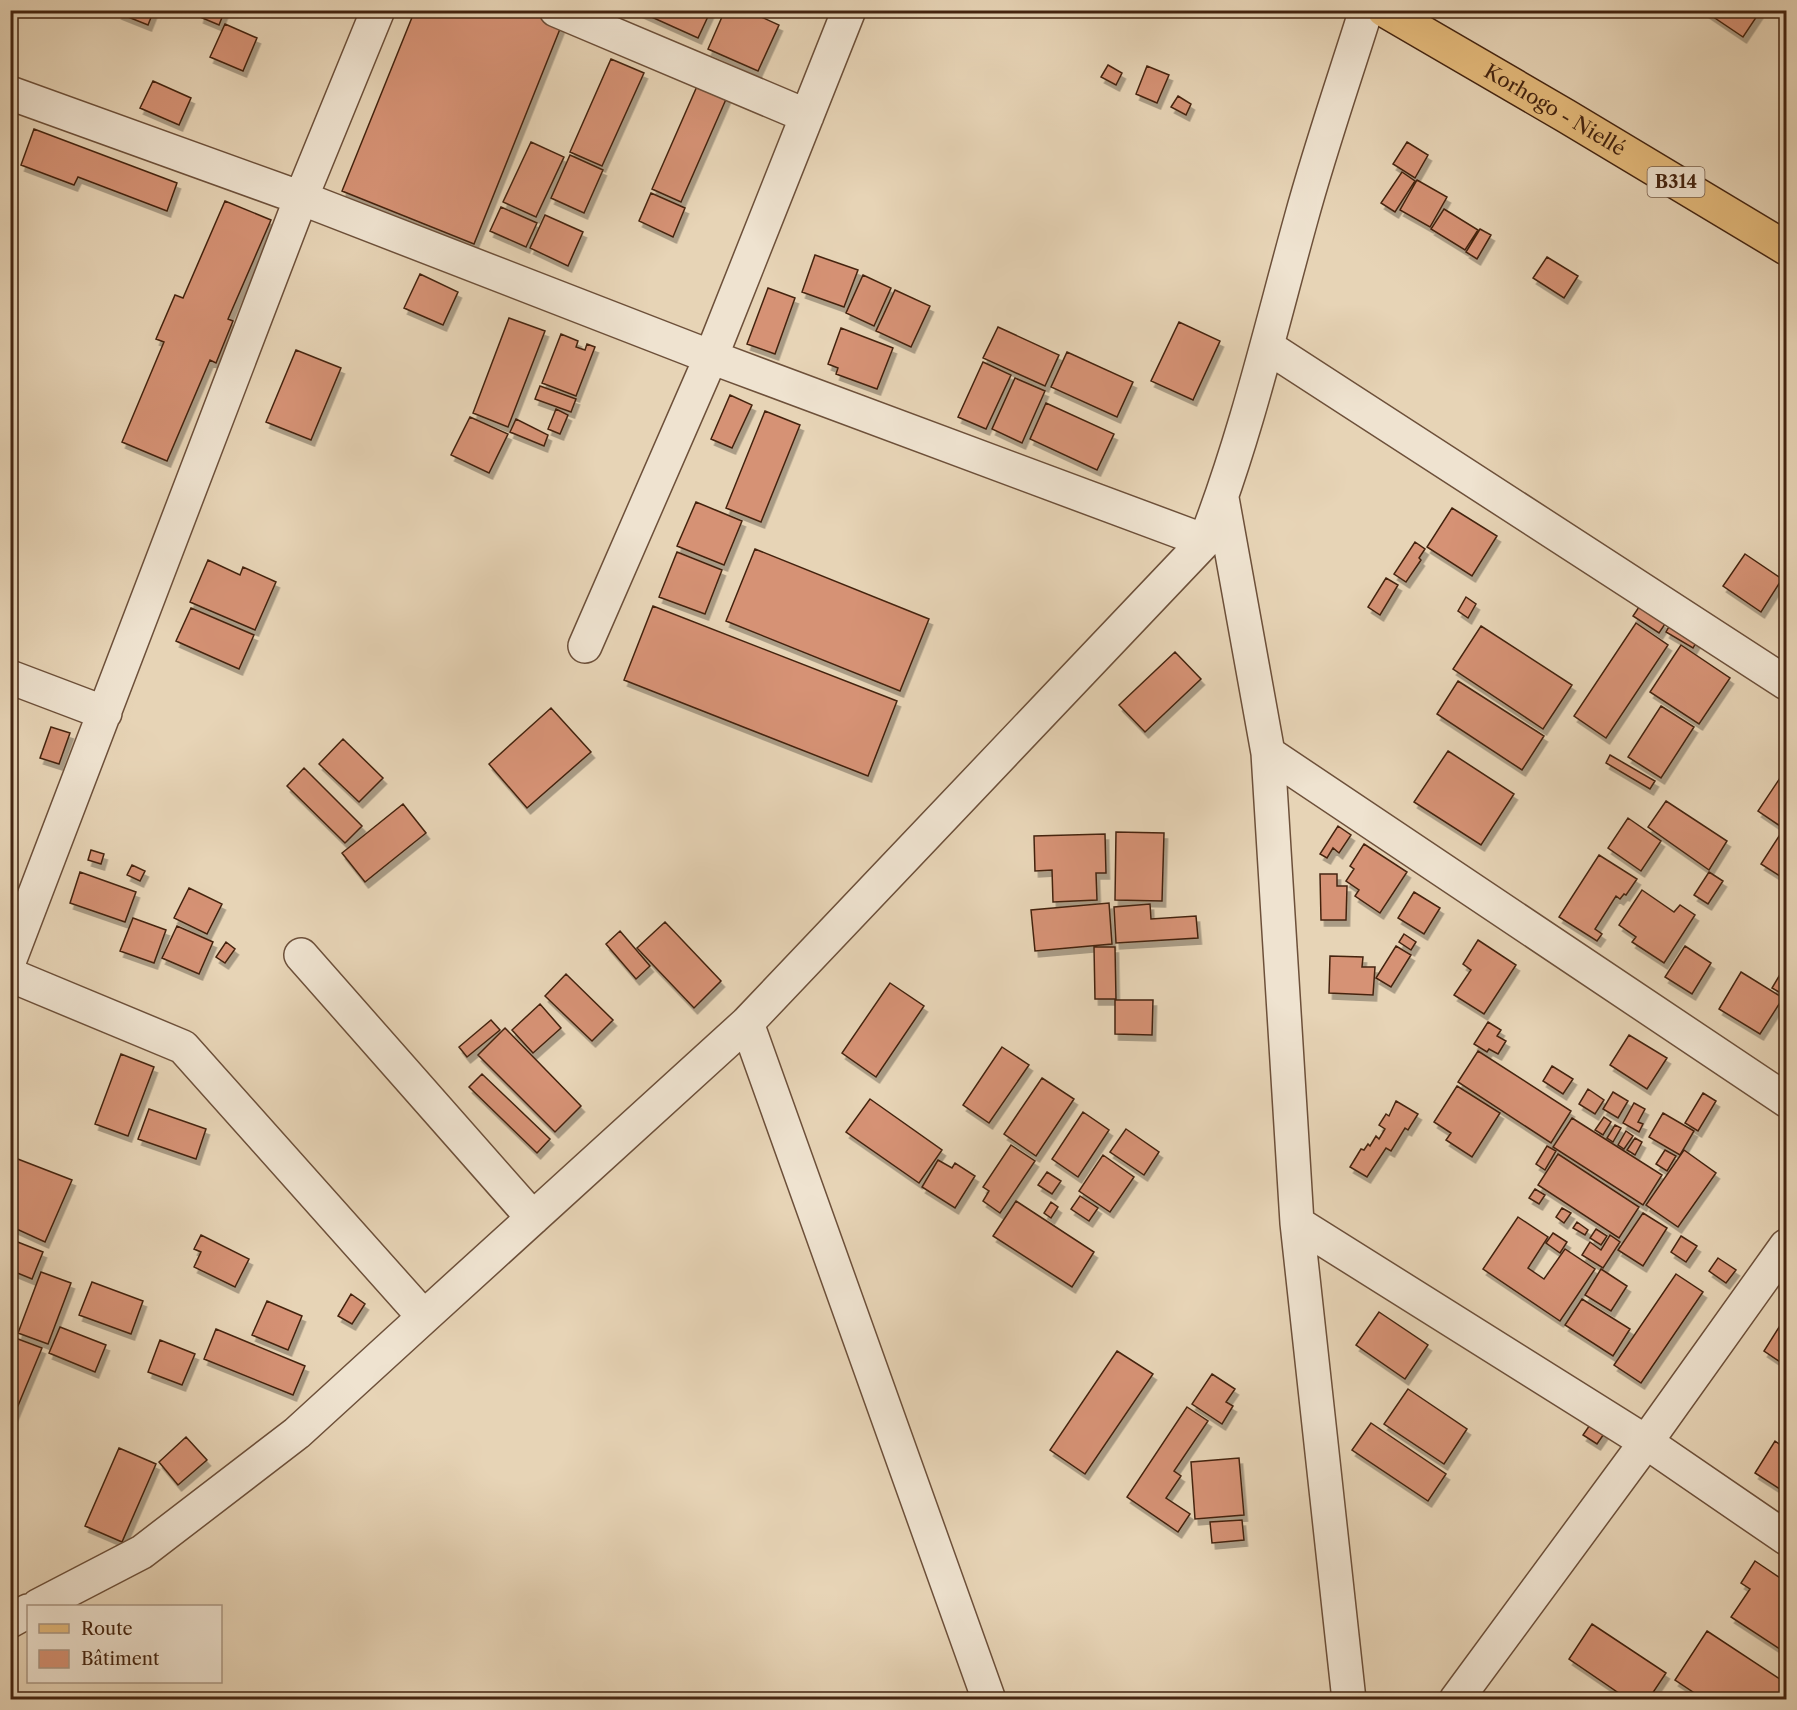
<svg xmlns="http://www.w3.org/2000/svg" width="1797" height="1710" font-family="'Libre Caslon Text',serif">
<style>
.building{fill:#d69274;stroke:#442410;stroke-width:1.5;filter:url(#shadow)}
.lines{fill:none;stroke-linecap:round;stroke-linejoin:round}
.minor-casing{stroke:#6d503a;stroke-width:36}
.major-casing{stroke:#442410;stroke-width:36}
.minor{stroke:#efe3d0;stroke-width:33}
.major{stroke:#e4ba7b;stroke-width:33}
.labels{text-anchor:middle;stroke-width:4.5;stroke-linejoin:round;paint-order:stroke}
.shield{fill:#efe3d0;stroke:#775d4a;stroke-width:1.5}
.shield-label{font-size:18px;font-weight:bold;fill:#442410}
.street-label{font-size:20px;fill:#442410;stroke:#efe3d0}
</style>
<defs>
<filter id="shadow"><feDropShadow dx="3.5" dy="6" stdDeviation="0" flood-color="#0004"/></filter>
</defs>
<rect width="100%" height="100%" fill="#e7d4b6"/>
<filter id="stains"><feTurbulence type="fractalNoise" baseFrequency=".00333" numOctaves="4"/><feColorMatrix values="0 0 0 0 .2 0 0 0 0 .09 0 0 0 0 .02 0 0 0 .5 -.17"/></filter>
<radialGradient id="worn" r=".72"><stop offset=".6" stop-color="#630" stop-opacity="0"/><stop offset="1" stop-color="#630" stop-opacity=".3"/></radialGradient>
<!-- building -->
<path class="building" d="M119,10H154L148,25L118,13Z
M202,10H225L219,25L200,17Z
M415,10H542L564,19L474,244L342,191Z
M636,10H711L698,38Z
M725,10H746L779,25L758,71L708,49Z
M1703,10H1761L1743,37Z
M225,24L257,38L243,71L210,57Z
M611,59L644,73L602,166L570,152Z
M1108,65L1122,73L1116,85L1101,77Z
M1147,66L1169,75L1157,103L1136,94Z
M153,81L191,98L179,125L140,108Z
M698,84L727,97L681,202L652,189Z
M1178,96L1191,104L1186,115L1171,107Z
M34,129L177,183L167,211L78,177L74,185L21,165Z
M531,142L564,157L536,217L503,202Z
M1407,142L1428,155L1415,178L1393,164Z
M570,155L603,170L584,213L551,198Z
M1402,172L1415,181L1395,212L1381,203Z
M1417,180L1447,197L1430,227L1400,210Z
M651,193L685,208L673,237L639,221Z
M225,201L271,220L228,319L233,321L216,363L210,360L167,461L122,442L164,342L156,339L175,295L183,298Z
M501,207L537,223L526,247L490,231Z
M1444,209L1478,230L1465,250L1431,229Z
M545,215L583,232L568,266L530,248Z
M1480,229L1491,235L1477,259L1466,252Z
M815,255L858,270L844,307L802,292Z
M1547,257L1578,276L1564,298L1533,278Z
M420,274L458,292L443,325L404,308Z
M863,275L891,288L874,326L846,313Z
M768,288L795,298L775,354L747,344Z
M895,290L930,306L911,347L876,331Z
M509,318L545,331L508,427L473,413Z
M1179,322L1220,341L1193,400L1151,381Z
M998,327L1059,355L1045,386L983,358Z
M841,328L893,348L877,389L836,374L838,368L828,364Z
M561,334L578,341L576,347L585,350L587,344L595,347L576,396L542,383Z
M296,350L341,368L311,440L266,422Z
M1067,352L1133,382L1117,417L1051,387Z
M983,362L1011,375L986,429L958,417Z
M1015,378L1045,391L1022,443L992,429Z
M540,386L576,399L571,412L535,399Z
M730,395L752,405L732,448L711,439Z
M1046,403L1114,434L1097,470L1030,439Z
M556,409L568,415L560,434L548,429Z
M765,411L800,425L761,522L726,508Z
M470,417L508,434L489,473L451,455Z
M516,419L548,435L544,446L510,432Z
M696,502L742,521L724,565L677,546Z
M1452,508L1497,536L1472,576L1427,547Z
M1415,542L1425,549L1419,558L1421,560L1406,582L1394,574Z
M755,549L929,619L900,691L726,621Z
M677,552L722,570L705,614L659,597Z
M1745,554L1782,579L1761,612L1723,586Z
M208,560L240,575L243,567L276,582L255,630L190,602Z
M1386,578L1398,585L1380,615L1368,607Z
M1466,597L1476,604L1468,618L1458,611Z
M653,606L897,701L868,776L624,680Z
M1639,607L1665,624L1659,633L1633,616Z
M191,608L254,635L239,669L176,641Z
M1636,623L1668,645L1606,738L1574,716Z
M1670,625L1697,641L1693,648L1666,632Z
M1481,626L1572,685L1543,729L1453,669Z
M1681,645L1730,678L1699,724L1650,692Z
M1175,652L1201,679L1145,732L1119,705Z
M1458,681L1544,736L1522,770L1437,714Z
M1661,706L1694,727L1661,778L1628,757Z
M551,708L591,752L527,808L489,764Z
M51,727L70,733L59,764L40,758Z
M343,739L383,778L359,802L319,764Z
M1448,751L1514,794L1481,845L1414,802Z
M1610,755L1655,781L1650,789L1606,763Z
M304,768L362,826L345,843L287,786Z
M1786,769V817L1780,826L1758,811Z
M1666,801L1727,841L1709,870L1648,827Z
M403,804L426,833L365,882L342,853Z
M1628,818L1661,841L1641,871L1608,848Z
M1338,826L1351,835L1339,853L1333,848L1327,858L1320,854Z
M1116,832L1164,833L1162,901L1115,900Z
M1781,833L1786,837V880L1761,864Z
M1105,834L1106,873H1096L1097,900L1053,902L1052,870L1035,871L1034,836Z
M1364,844L1407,872L1380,913L1355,896L1359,890L1346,881L1354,869L1350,866Z
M91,850L104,854L101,864L88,860Z
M1599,855L1637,879L1626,895L1624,894L1620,899L1616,896L1595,929L1602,934L1597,941L1559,917Z
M132,865L145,871L140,881L127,875Z
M80,872L136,892L125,922L70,903Z
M1709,872L1723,881L1708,904L1694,895Z
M1320,874H1337V886H1347L1346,920H1321Z
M189,888L222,904L207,934L174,918Z
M1642,890L1674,912L1680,905L1695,915L1664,963L1632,942L1636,937L1619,925Z
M1414,892L1440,908L1424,934L1398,918Z
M1109,903L1112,944L1035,951L1031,910Z
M1150,904L1151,919L1196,916L1198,938L1116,943L1114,907Z
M133,918L166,930L154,963L120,951Z
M665,922L721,981L694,1008L637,948Z
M177,926L213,942L199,974L162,958Z
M620,931L650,966L636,979L606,944Z
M1404,934L1416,942L1411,950L1399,942Z
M1478,940L1516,965L1484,1014L1454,995L1471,970L1463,964Z
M226,942L235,949L225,963L216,957Z
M1396,946L1411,955L1391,987L1376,978Z
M1685,946L1711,963L1692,994L1665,977Z
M1094,947H1115L1116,999H1095Z
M1330,956L1363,957L1362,967H1375L1373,995L1329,993Z
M1785,966L1786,967V990L1784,995L1772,988Z
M1741,972L1783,998L1760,1034L1719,1009Z
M566,974L613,1020L592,1041L545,996Z
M890,983L924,1006L876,1077L842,1053Z
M1115,1000H1153L1152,1035L1115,1034Z
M540,1004L561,1028L533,1053L512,1030Z
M491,1020L500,1030L467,1057L459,1047Z
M1488,1022L1501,1030L1497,1036L1506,1041L1498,1054L1489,1049L1487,1052L1474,1044Z
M505,1028L581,1106L555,1132L478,1055Z
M1629,1035L1667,1058L1647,1089L1610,1065Z
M1002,1047L1029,1065L989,1123L963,1105Z
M1478,1051L1571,1111L1551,1143L1458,1082Z
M121,1054L154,1067L128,1136L95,1124Z
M1552,1066L1573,1079L1563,1094L1543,1081Z
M482,1074L550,1139L537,1153L469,1087Z
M1042,1078L1074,1099L1036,1156L1004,1134Z
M1457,1086L1500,1113L1472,1157L1446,1140L1451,1133L1434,1122Z
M1588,1089L1604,1100L1595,1114L1579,1104Z
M1613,1092L1628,1101L1618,1118L1603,1109Z
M1703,1093L1716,1101L1698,1131L1685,1123Z
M870,1099L942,1150L919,1183L846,1132Z
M1396,1101L1418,1114L1408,1130L1405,1128L1391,1151L1386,1148L1367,1177L1350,1167L1361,1149L1364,1150L1368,1144L1370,1146L1376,1136L1379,1139L1385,1129L1379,1125L1386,1114L1389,1116Z
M1634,1103L1645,1109L1638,1122L1643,1124L1639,1132L1623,1123Z
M149,1109L206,1129L196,1159L138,1139Z
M1083,1112L1109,1130L1078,1177L1052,1159Z
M1663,1113L1694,1131L1680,1155L1649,1137Z
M1604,1117L1611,1122L1603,1135L1595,1130Z
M1572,1118L1662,1175L1643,1205L1553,1147Z
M1615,1125L1621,1128L1613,1142L1607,1138Z
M1126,1129L1159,1152L1144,1175L1110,1152Z
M1626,1131L1633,1136L1624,1149L1618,1145Z
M1635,1138L1642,1142L1635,1155L1627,1150Z
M1011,1145L1035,1161L1000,1213L983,1201L989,1191L983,1187Z
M1547,1146L1556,1151L1545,1170L1536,1164Z
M1665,1150L1676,1156L1667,1171L1656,1164Z
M1684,1150L1716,1173L1678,1227L1646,1205Z
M1558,1154L1639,1207L1619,1238L1538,1185Z
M1103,1155L1134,1177L1110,1212L1079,1191Z
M10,1156L72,1180L45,1242L10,1226Z
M938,1160L952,1168L955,1163L975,1176L955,1208L922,1187Z
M1047,1172L1061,1181L1052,1194L1038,1185Z
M1535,1189L1545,1195L1539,1204L1529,1198Z
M1080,1196L1098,1208L1089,1221L1071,1209Z
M1016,1201L1094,1252L1072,1287L993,1236Z
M1051,1202L1058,1207L1051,1218L1044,1213Z
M1562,1208L1571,1213L1564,1223L1556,1217Z
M1643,1213L1667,1228L1643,1266L1618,1250Z
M1518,1217L1548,1237L1528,1268L1544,1279L1565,1249L1595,1269L1560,1321L1483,1269Z
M1577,1222L1588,1230L1585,1235L1573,1228Z
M1596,1229L1607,1236L1601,1245L1590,1238Z
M1553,1233L1567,1242L1560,1253L1546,1243Z
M201,1235L249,1259L235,1287L194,1267L201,1252L194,1249Z
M1610,1235L1620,1242L1603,1268L1582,1255L1590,1242L1601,1250Z
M1681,1236L1697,1246L1686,1262L1671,1252Z
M10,1239L43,1252L32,1279L10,1270Z
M1718,1258L1736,1270L1726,1283L1709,1271Z
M1601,1269L1627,1286L1611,1311L1585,1295Z
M41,1272L71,1283L48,1344L18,1333Z
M1676,1274L1703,1292L1641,1383L1614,1365Z
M92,1282L143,1301L131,1334L79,1315Z
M351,1294L365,1304L352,1324L338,1316Z
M1582,1299L1630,1329L1613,1356L1565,1325Z
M267,1301L302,1316L288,1350L252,1335Z
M1379,1312L1428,1345L1405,1379L1356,1345Z
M1786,1316V1366L1764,1351Z
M60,1327L106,1345L95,1372L49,1353Z
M216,1329L305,1366L293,1395L204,1359Z
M10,1336L42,1348L10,1425Z
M160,1340L195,1354L182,1385L148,1372Z
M1117,1351L1153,1374L1085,1474L1050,1450Z
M1212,1374L1235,1389L1226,1402L1233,1406L1222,1424L1192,1404Z
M1408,1389L1467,1429L1444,1464L1384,1424Z
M1187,1407L1208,1421L1174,1471L1181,1476L1166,1498L1190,1514L1178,1532L1127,1497Z
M1594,1419L1608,1428L1597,1444L1583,1435Z
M1371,1423L1446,1474L1428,1501L1352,1450Z
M186,1437L207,1460L178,1485L159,1462Z
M1775,1441L1786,1449V1493L1755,1473Z
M119,1448L156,1464L122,1542L85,1526Z
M1239,1458L1244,1515L1195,1519L1191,1462Z
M1242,1520L1244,1540L1212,1543L1210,1522Z
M1755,1561L1786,1582V1653L1731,1617L1750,1589L1741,1583Z
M1592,1624L1666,1673L1648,1700H1629L1569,1659Z
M1707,1631L1786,1683V1700H1705L1675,1680Z"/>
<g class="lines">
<defs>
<path id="minor" d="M556,10L807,116
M10,93L301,198L711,357L1205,541
M1268,347L1786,683
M1222,498L1268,753L1297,1223L1349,1700
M585,646L711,357L849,10
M10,677L105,713
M1268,753L1786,1100
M301,955L533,1218
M10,959L301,198L378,10
M10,975L183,1047L424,1317
M747,1023L989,1700
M1297,1223L1646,1442L1786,1538
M38,1606L142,1552L297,1433L424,1317L747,1023L1205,541C1246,436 1271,327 1301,219C1320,149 1344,80 1366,10
M10,1621L28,1611
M1456,1700L1646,1442L1786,1246"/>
<g id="major">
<path id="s1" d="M1384,10L1566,116L1786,248"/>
</g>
</defs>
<!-- minor casing -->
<use href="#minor" class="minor-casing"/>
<!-- major casing -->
<use href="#major" class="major-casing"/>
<!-- minor -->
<use href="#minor" class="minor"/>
<!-- major -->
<use href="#major" class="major"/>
</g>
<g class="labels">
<!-- shield labels -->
<rect class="shield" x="1647.5" y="167" width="57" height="30" rx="4.5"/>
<g class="shield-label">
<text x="1676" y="188">B314</text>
</g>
<!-- street labels -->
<g class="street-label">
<text dy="7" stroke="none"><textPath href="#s1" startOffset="198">Korhogo - Niellé</textPath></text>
</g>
</g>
<!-- margin -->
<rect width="1797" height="1710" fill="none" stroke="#e7d4b6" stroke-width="36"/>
<rect x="12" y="12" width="1773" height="1686" fill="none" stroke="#442410" stroke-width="3"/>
<rect x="18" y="18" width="1761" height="1674" fill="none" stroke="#442410" stroke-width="1.5"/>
<!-- legend -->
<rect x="27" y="1605" width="195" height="78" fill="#efe3d0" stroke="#ab9783" stroke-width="1.5"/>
<rect x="39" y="1624" width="30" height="9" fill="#e4ba7b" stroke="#ab9783" stroke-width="1.5"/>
<text x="81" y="1635" font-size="18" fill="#442410">Route</text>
<rect x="39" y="1650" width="30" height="18" fill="#d69274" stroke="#ab9783" stroke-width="1.5"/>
<text x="81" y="1665" font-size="18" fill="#442410">Bâtiment</text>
<rect width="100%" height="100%" filter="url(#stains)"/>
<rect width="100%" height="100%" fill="url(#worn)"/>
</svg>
